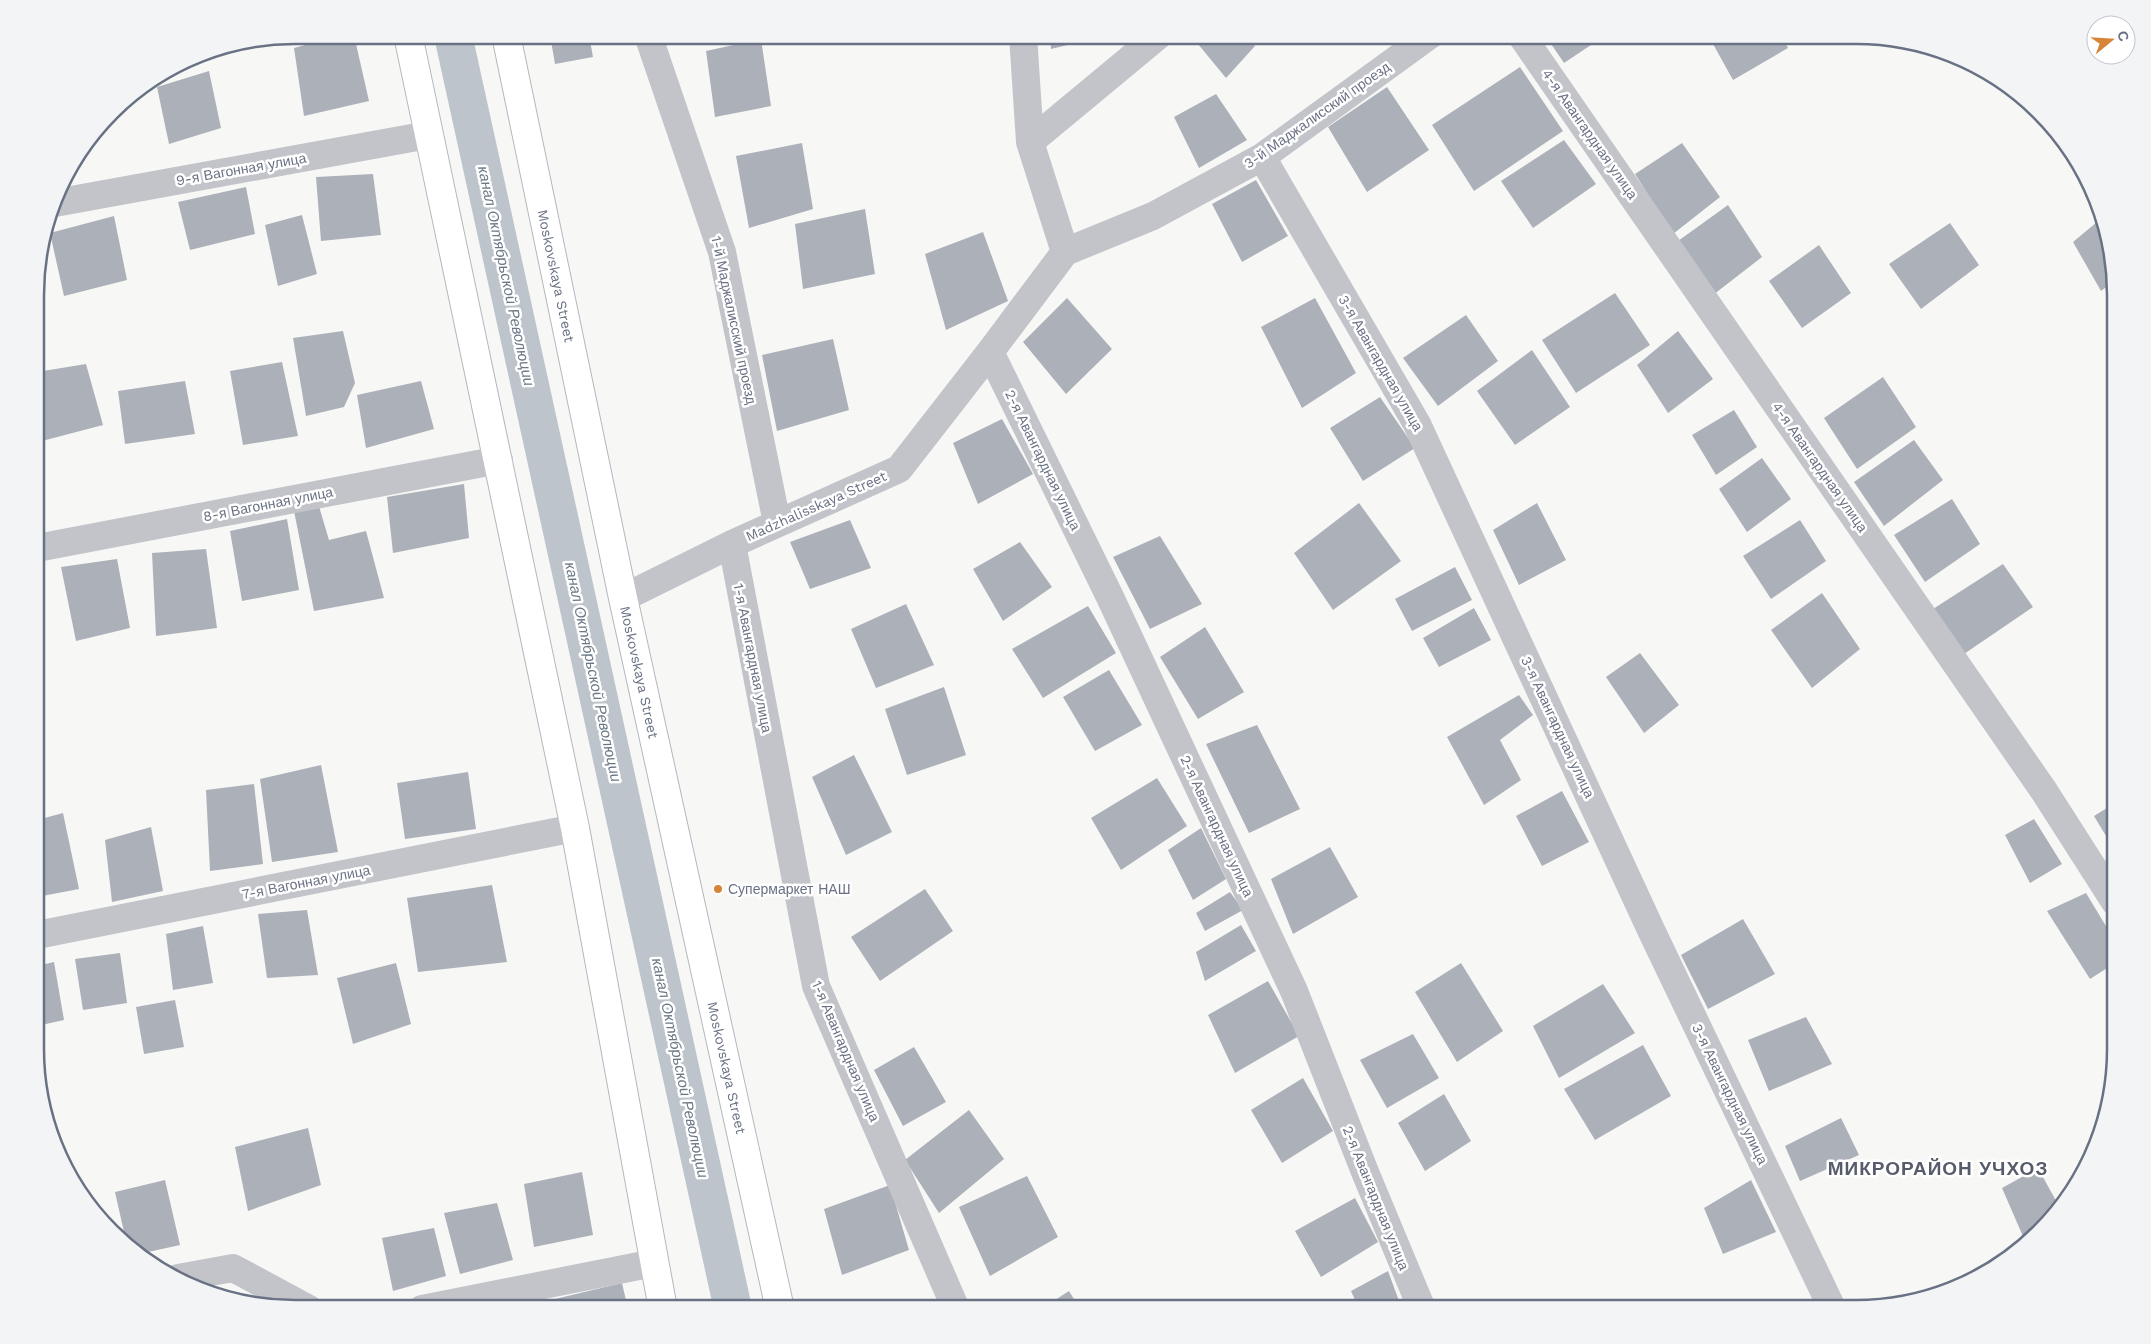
<svg xmlns="http://www.w3.org/2000/svg" width="2151" height="1344" font-family="'Work Sans',sans-serif">
<style>
.lines{fill:none;stroke-linecap:round;stroke-linejoin:round}
.canal{stroke:#bdc4cb;stroke-width:38}
.building{fill:#acb0b9}
.secondary-casing{stroke:#b4b7bd;stroke-width:30}
.minor{stroke:#c2c4c9;stroke-width:28}
.secondary{stroke:#fff;stroke-width:28}
.poi-dot{fill:#d68537;stroke:#fff;stroke-width:2}
.labels{text-anchor:middle;stroke-width:5;stroke-linejoin:round;paint-order:stroke}
.street-label{font-size:14px;fill:#697184;stroke:#fff}
.poi-label{font-size:14px;fill:#697184;stroke:#fff;text-anchor:start}
.water-label{font-size:15px;font-style:italic;fill:#6a7886;stroke:#fff}
.district-label{font-size:19px;font-weight:bold;letter-spacing:1px;fill:#565c6a;stroke:#fff}
.rim{fill:none;stroke:#697184;stroke-width:2.5}
</style>
<rect width="100%" height="100%" fill="#f7f8f5"/>
<g class="lines">
<!-- canal -->
<path class="canal" d="M453,35L733,1309"/>
</g>
<!-- building -->
<path class="building" d="M342,35H354L369,101L304,116L294,48Z
M550,35H589L593,57L555,64Z
M1050,35H1101V37L1051,49Z
M1204,35H1245L1255,46L1226,78L1198,44Z
M1545,35H1606L1564,63Z
M1708,35H1781L1788,48L1733,80Z
M761,39L771,106L715,117L706,51Z
M1520,67L1563,131L1474,191L1432,125Z
M209,71L221,128L169,144L157,87Z
M1387,87L1429,150L1367,192L1328,127Z
M1216,94L1247,140L1199,168L1174,117Z
M1564,140L1596,184L1533,228L1501,181Z
M802,143L813,209L749,228L736,156Z
M1682,143L1720,197L1673,234L1635,174Z
M2071,152L2081,165L2093,193L2089,195L2065,156Z
M373,174L381,235L321,241L316,177Z
M1256,180L1288,236L1242,262L1212,204Z
M246,187L255,234L190,250L178,202Z
M1728,205L1762,257L1713,295L1678,241Z
M865,209L875,274L803,289L795,224Z
M302,215L317,274L278,286L265,225Z
M114,216L127,280L64,296L50,233Z
M2103,217L2107,227L2115,280L2101,291L2073,242Z
M1950,223L1979,265L1921,309L1889,264Z
M983,232L1008,301L946,330L925,254Z
M1819,245L1851,293L1802,328L1769,281Z
M1615,293L1650,345L1576,393L1542,340Z
M1067,298L1112,349L1066,394L1023,342Z
M1315,298L1356,373L1302,408L1261,327Z
M1466,315L1498,361L1438,406L1403,358Z
M343,331L355,383L344,407L306,416L293,338Z
M1678,331L1713,379L1668,413L1637,365Z
M833,339L849,410L777,431L762,355Z
M1532,350L1570,407L1515,445L1477,391Z
M282,362L298,436L243,445L230,371Z
M86,364L103,425L42,441L37,417V372Z
M1883,377L1916,427L1857,469L1824,418Z
M185,381L195,434L125,444L118,391Z
M421,381L434,429L366,448L357,395Z
M1380,397L1415,448L1363,481L1330,428Z
M1734,410L1757,447L1716,475L1692,435Z
M1002,419L1033,474L978,504L953,443Z
M1914,440L1943,480L1884,526L1854,482Z
M1762,458L1791,499L1747,532L1719,489Z
M464,484L469,538L393,553L387,497Z
M1952,499L1980,544L1925,582L1894,535Z
M318,503L329,540L366,531L384,598L314,611L294,511Z
M1359,503L1401,561L1333,610L1294,553Z
M1537,503L1566,560L1519,585L1493,530Z
M287,519L299,590L242,601L230,531Z
M850,520L871,568L810,589L790,542Z
M1800,520L1826,561L1771,599L1743,556Z
M1160,536L1202,604L1150,629L1113,557Z
M1020,542L1052,587L1003,621L973,569Z
M206,549L217,628L156,636L152,553Z
M117,559L130,628L76,641L61,567Z
M2003,564L2033,607L1961,656L1933,609Z
M1455,567L1472,600L1412,631L1395,599Z
M1822,593L1860,649L1812,688L1771,630Z
M906,604L934,665L876,688L851,629Z
M1088,606L1116,653L1043,698L1012,649Z
M1474,608L1491,640L1439,667L1423,638Z
M37,611L44,633L37,634Z
M1205,627L1244,692L1198,719L1160,657Z
M1640,653L1679,705L1644,733L1606,677Z
M1109,670L1142,725L1095,751L1063,697Z
M944,687L966,755L907,775L885,709Z
M1519,695L1533,715L1500,740L1521,780L1484,805L1447,737Z
M1257,725L1300,809L1249,833L1206,744Z
M854,755L892,832L846,855L812,777Z
M321,765L338,852L272,862L260,779Z
M468,772L476,829L405,839L397,783Z
M1157,778L1187,826L1121,870L1091,818Z
M254,784L263,864L210,871L206,790Z
M1562,791L1589,842L1542,866L1516,816Z
M2115,803V851L2094,816Z
M63,813L79,889L37,897V820Z
M2034,819L2062,864L2030,883L2005,835Z
M151,827L163,891L112,902L105,840Z
M1201,828L1226,879L1193,900L1168,850Z
M1330,847L1358,897L1293,934L1271,879Z
M492,885L507,962L418,972L407,898Z
M925,889L953,931L880,981L851,937Z
M1230,892L1243,910L1205,931L1196,913Z
M2086,893L2115,941V963L2090,979L2047,911Z
M307,910L318,975L267,978L258,914Z
M1743,919L1775,974L1708,1009L1681,955Z
M1241,925L1256,951L1205,981L1196,952Z
M203,926L213,983L173,990L166,934Z
M120,953L127,1003L83,1010L75,959Z
M54,962L64,1020L37,1026V966Z
M396,963L411,1024L353,1044L337,978Z
M1461,963L1503,1031L1457,1062L1415,992Z
M1268,981L1299,1036L1235,1073L1208,1015Z
M1603,984L1635,1033L1559,1078L1533,1026Z
M175,1000L184,1047L144,1054L136,1007Z
M1806,1017L1832,1064L1769,1091L1748,1040Z
M1413,1034L1439,1078L1387,1108L1360,1060Z
M1643,1045L1671,1096L1595,1140L1564,1089Z
M914,1047L946,1102L903,1126L874,1070Z
M1303,1078L1333,1131L1282,1163L1251,1110Z
M1444,1094L1471,1141L1425,1171L1398,1123Z
M969,1110L1004,1159L939,1213L905,1160Z
M1841,1118L1859,1155L1800,1181L1785,1146Z
M308,1128L321,1185L248,1211L235,1147Z
M2038,1168L2060,1208L2040,1232L2025,1241L2002,1188Z
M582,1172L593,1235L534,1247L524,1184Z
M1027,1176L1058,1237L990,1276L959,1207Z
M165,1180L180,1245L139,1254L126,1241L115,1192Z
M1751,1180L1776,1232L1723,1254L1704,1208Z
M890,1185L909,1250L842,1275L824,1209Z
M1355,1198L1378,1242L1321,1277L1295,1231Z
M497,1203L513,1260L460,1274L444,1213Z
M434,1228L446,1276L393,1291L382,1238Z
M1388,1271L1402,1309H1359L1351,1291Z
M622,1283L628,1309H558L555,1299Z
M1069,1291L1080,1309H1041Z"/>
<g class="lines">
<defs>
<g id="secondary">
<path d="M408,35L575,828L663,1309"/>
<path id="s1" d="M506,35L623,598L780,1309"/>
</g>
</defs>
<!-- secondary casing -->
<use href="#secondary" class="secondary-casing"/>
<!-- minor -->
<path class="minor" d="M648,35L722,252L777,523
M1023,35L1030,142L1065,252
M1521,35L2044,791L2115,902
M1030,142L1159,35
M1262,157L1417,424L1652,932L1832,1308
M55,203L428,135
M1065,252L1153,216L1262,157L1430,35
M990,352L1110,597L1294,991L1365,1172L1422,1309
M732,544L816,986L956,1309
M37,548L499,460
M623,598L732,544L899,469L990,352L1065,252
M37,935L575,828
M178,1278L233,1268L309,1309
M422,1309L654,1263"/>
<!-- secondary -->
<use href="#secondary" class="secondary"/>
</g>
<!-- markers -->
<circle class="poi-dot" cx="718" cy="889" r="5"/>
<g class="labels">
<!-- street labels -->
<g class="street-label">
<text transform="translate(1317 115) rotate(-35)" y="5">3-й Маджалисский проезд</text>
<text transform="translate(1590 134) rotate(55)" y="5">4-я Авангардная улица</text>
<text transform="translate(241 169) rotate(-10)" y="5">9-я Вагонная улица</text>
<text dy="5" stroke="none"><textPath href="#s1" startOffset="246">Moskovskaya Street</textPath></text>
<text transform="translate(734 320) rotate(78)" y="5">1-й Маджалисский проезд</text>
<text transform="translate(1381 363) rotate(60)" y="5">3-я Авангардная улица</text>
<text transform="translate(1043 460) rotate(64)" y="5">2-я Авангардная улица</text>
<text transform="translate(1820 467) rotate(55)" y="5">4-я Авангардная улица</text>
<text transform="translate(268 504) rotate(-11)" y="5">8-я Вагонная улица</text>
<text transform="translate(816 506) rotate(-24)" y="5">Madzhalisskaya Street</text>
<text transform="translate(753 658) rotate(79)" y="5">1-я Авангардная улица</text>
<text dy="5" stroke="none"><textPath href="#s1" startOffset="651">Moskovskaya Street</textPath></text>
<text transform="translate(1558 727) rotate(65)" y="5">3-я Авангардная улица</text>
<text transform="translate(1217 826) rotate(65)" y="5">2-я Авангардная улица</text>
<text transform="translate(306 882) rotate(-11)" y="5">7-я Вагонная улица</text>
<text transform="translate(846 1051) rotate(67)" y="5">1-я Авангардная улица</text>
<text dy="5" stroke="none"><textPath href="#s1" startOffset="1056">Moskovskaya Street</textPath></text>
<text transform="translate(1730 1094) rotate(64)" y="5">3-я Авангардная улица</text>
<text transform="translate(1376 1198) rotate(68)" y="5">2-я Авангардная улица</text>
</g>
<!-- poi labels -->
<g class="poi-label">
<text x="728" y="894">Супермаркет НАШ</text>
</g>
<!-- water labels -->
<g class="water-label">
<text transform="translate(506 276) rotate(78)" y="5">канал Октябрьской Революции</text>
<text transform="translate(593 672) rotate(78)" y="5">канал Октябрьской Революции</text>
<text transform="translate(680 1068) rotate(78)" y="5">канал Октябрьской Революции</text>
</g>
<!-- district labels -->
<g class="district-label">
<text x="1938" y="1175">МИКРОРАЙОН УЧХОЗ</text>
</g>
</g>
<!-- crop -->
<path d="M0 0H2151V1344H0ZM295 44H1856A251 251 0 0 1 2107 295V1049A251 251 0 0 1 1856 1300H295A251 251 0 0 1 44 1049V295A251 251 0 0 1 295 44Z" fill="#f3f4f5" fill-rule="evenodd"/>
<path class="rim" d="M295 44H1856A251 251 0 0 1 2107 295V1049A251 251 0 0 1 1856 1300H295A251 251 0 0 1 44 1049V295A251 251 0 0 1 295 44Z"/>
<!-- north arrow -->
<g transform="translate(2111 40) rotate(72)"><circle r="24" fill="#ffffff" stroke="#c3c6ce"/>
<path d="M0-4L9 19L0 12L-9 19Z" fill="#d68537"/>
<text y="-8" font-size="14" font-weight="bold" text-anchor="middle" fill="#697184">С</text>
</g>
</svg>
